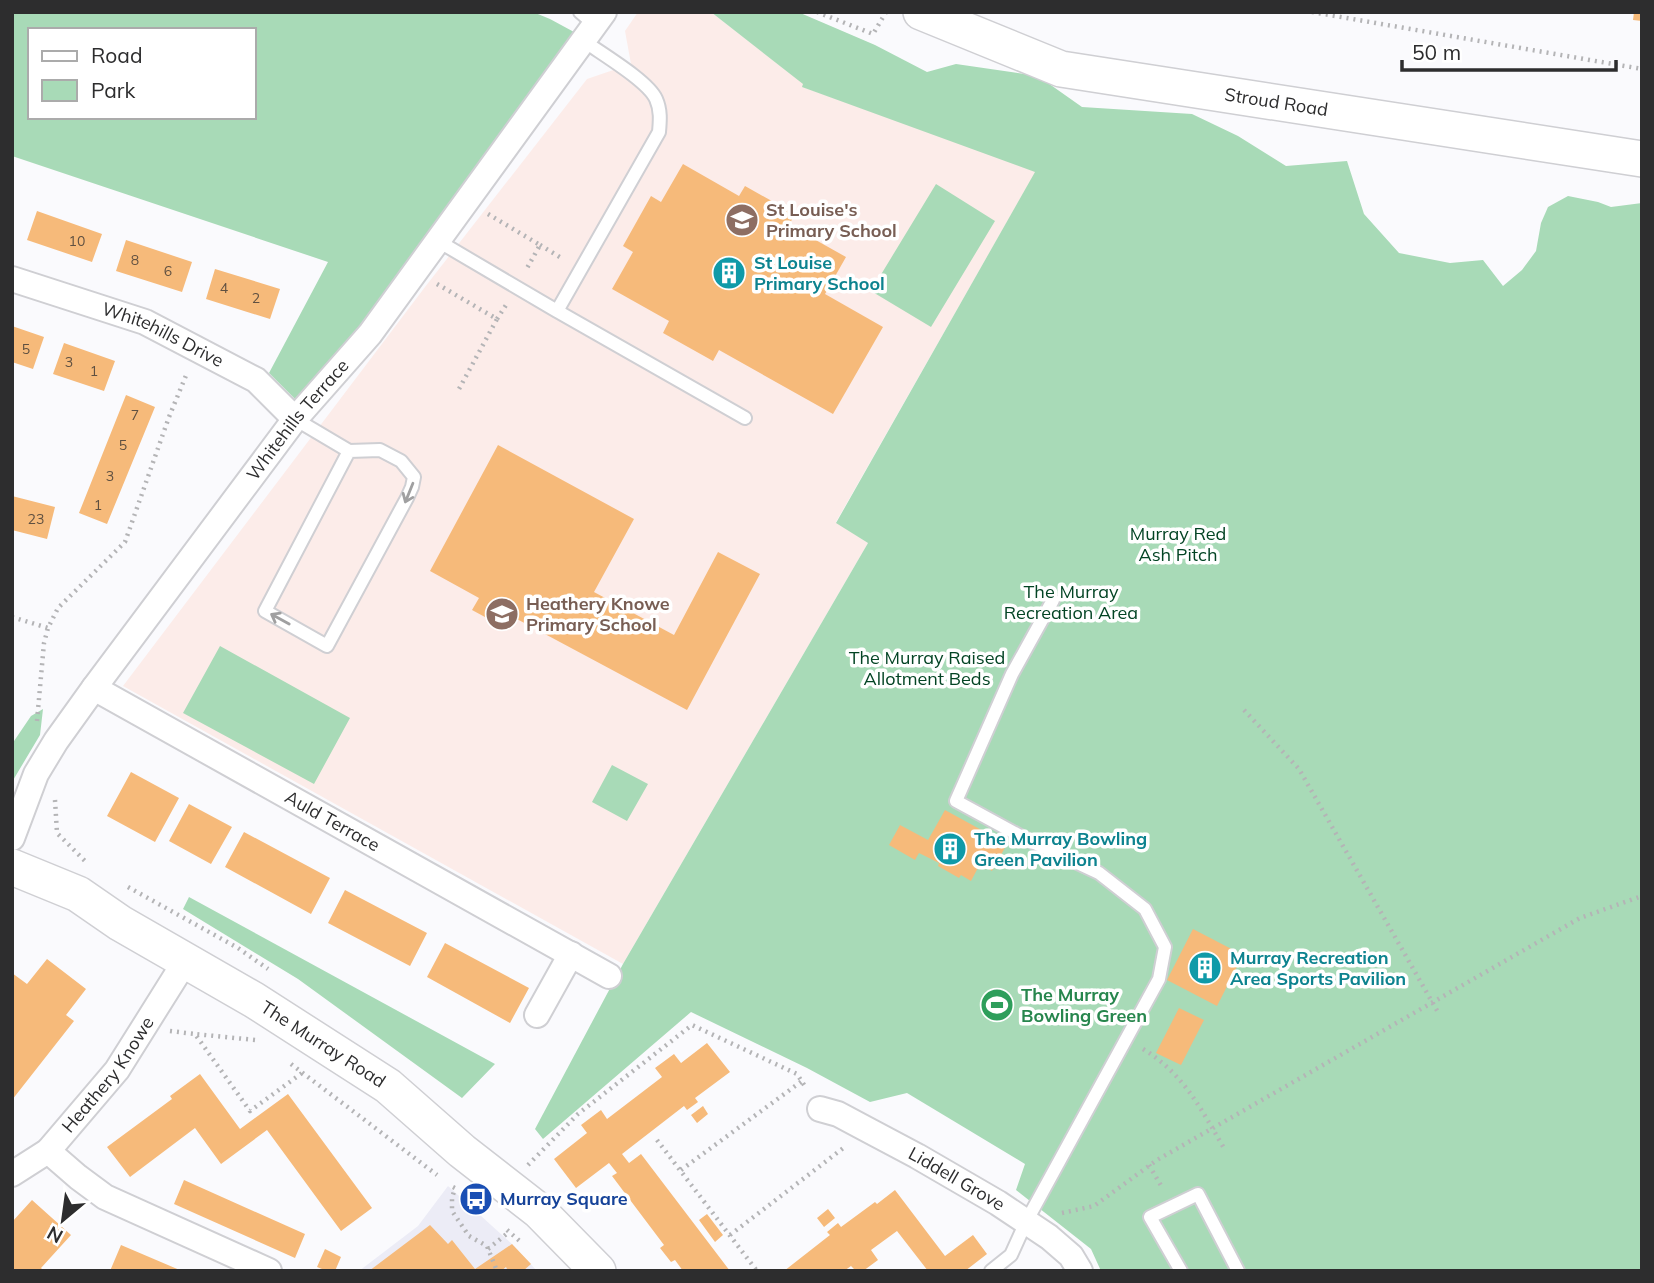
<svg xmlns="http://www.w3.org/2000/svg" width="1654" height="1283" font-family="Mulish,sans-serif">
<style>
.built{fill:#ececf6}
.education{fill:#fcece9}
.green{fill:#a8dab7;fill-rule:evenodd}
.building{fill:#f6ba7a}
.lines{fill:none;stroke-linecap:round;stroke-linejoin:round}
.lane-casing{stroke:#cfcfd3;stroke-width:16}
.street-casing{stroke:#cfcfd3;stroke-width:28}
.secondary-casing{stroke:#cfcfd3;stroke-width:38}
.path{stroke:#b4b4b6;stroke-width:4.5;stroke-dasharray:2 5;stroke-linecap:butt}
.lane{stroke:#fff;stroke-width:12}
.street{stroke:#fff;stroke-width:24}
.secondary{stroke:#fff;stroke-width:35}
.oneway{stroke:#a0a0a1}
.labels{text-anchor:middle;stroke-width:7;stroke-linejoin:round;paint-order:stroke}
.number-label{font-size:14px;fill:#5f5041}
.street-label{font-size:18px;fill:#2d2d2e;stroke:#fff}
.education-label{font-size:18px;font-weight:bold;fill:#785e54;stroke:#fff;text-anchor:start}
.culture-label{font-size:18px;font-weight:bold;fill:#0d838f;stroke:#fff;text-anchor:start}
.park-label{font-size:18px;fill:#034424;stroke:#fff}
.leisure-label{font-size:18px;font-weight:bold;fill:#27864d;stroke:#fff;text-anchor:start}
.transit-label{font-size:18px;font-weight:bold;fill:#164399;stroke:#fff;text-anchor:start}
</style>
<rect width="100%" height="100%" fill="#fafafd"/>
<!-- built -->
<path class="built" d="M448,1186L512,1244L537,1271H359L418,1226Z"/>
<!-- education -->
<path class="education" d="M638,12H711L804,84L803,87L1036,171L836,522L868,543L623,964L123,686L425,287L587,79L631,64L625,31Z"/>
<!-- green -->
<path class="green" d="M12,12H533L550,19L574,32L371,318L296,400L269,373L328,262L12,156ZM30,30H254V117H30Z
M711,12H798L875,45L927,72L956,64L1038,76L1082,107L1192,114L1238,136L1286,166L1347,161L1364,214L1399,253L1450,263L1483,260L1503,286L1522,270L1536,251L1541,223L1548,207L1568,196L1598,202L1611,207L1642,203V1271H1101L1091,1249L1016,1190L1025,1164L907,1093L870,1102L807,1068L691,1012L543,1139L535,1129L623,964L868,543L836,523L1035,172L802,87L803,84Z
M936,184L995,221L931,327L871,291Z
M220,646L350,718L314,784L183,713Z
M43,709L40,735L12,782V744L31,716Z
M612,765L648,784L627,821L592,802Z
M189,897L495,1064L462,1098L298,979L183,909Z"/>
<!-- building -->
<path class="building" d="M1634,12H1642V21L1633,20Z
M683,164L739,196L745,186L795,214L789,225L846,257L825,294L883,327L833,414L719,350L713,361L663,333L669,321L612,289L633,252L623,246L651,196L661,202Z
M37,211L102,234L92,262L27,240Z
M126,240L192,262L182,292L116,271Z
M215,269L280,289L270,319L206,299Z
M12,326L44,337L33,369L12,362Z
M64,343L115,361L104,391L53,374Z
M126,395L155,407L107,524L79,513Z
M498,445L634,519L594,592L674,635L718,552L760,574L687,710L515,618L509,630L472,610L479,598L430,571Z
M12,496L55,507L47,539L12,530Z
M131,772L179,798L155,842L107,816Z
M189,804L232,827L211,864L169,841Z
M945,810L1007,844L992,871L980,864L971,881L961,875L959,878L938,866L939,863L919,853L915,860L889,845L900,825L928,840Z
M244,832L330,878L311,914L225,867Z
M345,890L427,933L410,966L328,923Z
M1193,929L1243,955L1217,1006L1167,980Z
M445,943L529,988L510,1023L427,977Z
M47,959L86,989L66,1015L74,1021L12,1100V973L27,984Z
M1179,1008L1204,1020L1181,1065L1156,1053Z
M707,1043L730,1072L695,1098L698,1102L687,1110L684,1106L622,1154L629,1163L641,1154L730,1271H683L675,1260L671,1262L660,1248L664,1245L612,1176L617,1173L609,1163L576,1188L554,1159L587,1133L581,1125L601,1110L607,1119L662,1077L655,1068L674,1054L681,1063Z
M200,1074L240,1129L288,1094L372,1208L341,1231L267,1130L221,1164L195,1128L130,1177L107,1147L172,1099L170,1096Z
M703,1106L708,1114L697,1123L691,1115Z
M184,1180L305,1234L295,1258L174,1204Z
M895,1190L945,1256L973,1235L987,1254L965,1271H928L897,1231L871,1250L878,1260L863,1271H856L851,1266L844,1271H784L830,1235L827,1232L838,1223L841,1227L875,1202L877,1204Z
M32,1200L71,1235L41,1268L44,1271H12V1247L14,1245L12,1244V1222Z
M828,1209L835,1218L824,1227L817,1218Z
M707,1214L723,1235L715,1242L699,1220Z
M430,1225L448,1244L452,1240L475,1269L512,1244L531,1264L523,1271H508L506,1267L501,1271H369Z
M121,1245L182,1271H110Z
M325,1249L341,1257L335,1271H327L317,1267Z"/>
<g class="lines">
<defs>
<path id="lane" d="M580,12L595,25
M438,241L557,311L659,132C660,121 661,110 656,99C648,81 602,54 584,41
M557,311L745,418
M295,419L349,451L380,450L401,461L414,477L412,487L407,498L327,646L265,611L349,451
M991,1271L1011,1255L1026,1222L1159,979L1165,947L1145,909L1099,873L1024,838L956,801L1012,674L1053,600
M1181,1271L1150,1217L1198,1194L1238,1271"/>
<g id="street">
<path id="s1" d="M12,279L145,322L256,380L295,419"/>
<path id="s2" d="M94,688L609,976"/>
<path id="s3" d="M12,838L36,774L56,741L94,688L295,419L370,334L604,12"/>
<path d="M537,1015L571,954"/>
<path id="s4" d="M820,1109L838,1114L868,1130L917,1156L998,1203L1049,1237L1071,1256L1080,1271"/>
<path d="M48,1151L78,1177L105,1197L269,1271"/>
<path id="s5" d="M12,1174L48,1151L117,1070L186,960"/>
</g>
<g id="secondary">
<path id="s6" d="M921,12L1061,69L1642,159"/>
<path id="s7" d="M12,867L78,894L120,923L254,1000L388,1086L462,1151L539,1211L598,1271"/>
</g>
</defs>
<!-- lane casing -->
<use href="#lane" class="lane-casing"/>
<!-- street casing -->
<use href="#street" class="street-casing"/>
<!-- secondary casing -->
<use href="#secondary" class="secondary-casing"/>
<!-- path -->
<path class="path" d="M817,12L873,34L886,12
M1312,12L1642,69
M488,214L540,245L526,270
M540,245L563,259
M437,284L497,319L459,389
M497,319L508,302
M12,617L48,628
M1244,710L1299,769L1439,1014
M37,721L44,643L48,628L58,608L125,542L169,417L187,373
M55,800L57,833L87,863
M128,887L238,948L268,969
M170,1031L195,1034
M255,1040L195,1034L250,1111L302,1073
M1143,1049C1184,1074 1201,1109 1225,1150
M291,1064L437,1175
M657,1140L757,1271
M528,1165L578,1114L692,1025L797,1074L806,1088
M1149,1165L1163,1189
M681,1170L802,1081
M453,1187L455,1188L452,1198V1211L469,1236L487,1246L497,1271
M1062,1213L1094,1206L1157,1160L1580,918L1642,896
M507,1230L522,1243
M730,1235L846,1146
M488,1249L509,1232"/>
<!-- lane -->
<use href="#lane" class="lane"/>
<!-- street -->
<use href="#street" class="street"/>
<!-- secondary -->
<use href="#secondary" class="secondary"/>
</g>
<!-- one-way arrows -->
<defs><path id="oneway-shaft" d="M-6 0H5M1.5-3L5.5 0L1.5 3" fill="none" stroke-width="1.6" stroke-linecap="round" stroke-linejoin="round" transform="scale(1.75)"/></defs>
<g class="oneway">
<use href="#oneway-shaft" transform="translate(409 493) rotate(112)"/>
<use href="#oneway-shaft" transform="translate(280 619) rotate(-151)"/>
</g>
<!-- icons -->
<defs>
<symbol id="school-disc" viewBox="-11 -11 22 22"><circle r="9.5" fill="#8d6e63" stroke="#fff"/><path d="M0-5L7-2L0 1L-7-2ZM-4 1L0 2.5L4 1V4Q0 6-4 4Z" fill="#fff"/></symbol>
<symbol id="building-disc" viewBox="-11 -11 22 22"><circle r="9.5" fill="#0f9aa8" stroke="#fff"/><path d="M-4-6H4V6H1V3H-1V6H-4ZM-2.5-4.3h1.7v1.8h-1.7ZM.8-4.3h1.7v1.8H.8ZM-2.5-1h1.7V.8h-1.7ZM.8-1h1.7V.8H.8Z" fill="#fff"/></symbol>
<symbol id="stadium-disc" viewBox="-11 -11 22 22"><circle r="9.5" fill="#2e9e5b" stroke="#fff"/><path d="M0-5a6.5 5 0 1 0 0 10a6.5 5 0 1 0 0-10ZM-3.5-1.8h7v3.6h-7Z" fill="#fff"/></symbol>
<symbol id="bus-disc" viewBox="-11 -11 22 22"><circle r="9.5" fill="#1a4fb4" stroke="#fff"/><path d="M-5-6H5V4H4V6H2V4H-2V6H-4V4H-5ZM-3.5-4V0h7V-4ZM-3.5 1.2v1.5H-2V1.2ZM2 1.2v1.5H3.5V1.2Z" fill="#fff"/></symbol>
</defs>
<g fill-rule="evenodd">
<use href="#school-disc" x="723" y="201" width="38" height="38"/>
<use href="#building-disc" x="710" y="254" width="38" height="38"/>
<use href="#school-disc" x="483" y="595" width="38" height="38"/>
<use href="#building-disc" x="931" y="830" width="38" height="38"/>
<use href="#building-disc" x="1186" y="949" width="38" height="38"/>
<use href="#stadium-disc" x="978" y="986" width="38" height="38"/>
<use href="#bus-disc" x="457" y="1180" width="38" height="38"/>
</g>
<g class="labels">
<!-- number labels -->
<g class="number-label">
<text x="77" y="246">10</text>
<text x="135" y="265">8</text>
<text x="168" y="276">6</text>
<text x="224" y="293">4</text>
<text x="256" y="303">2</text>
<text x="26" y="354">5</text>
<text x="69" y="367">3</text>
<text x="94" y="376">1</text>
<text x="135" y="420">7</text>
<text x="123" y="450">5</text>
<text x="110" y="481">3</text>
<text x="98" y="510">1</text>
<text x="36" y="524">23</text>
</g>
<!-- street labels -->
<g class="street-label">
<text dy="6" stroke="none"><textPath href="#s6" startOffset="369">Stroud Road</textPath></text>
<text dy="6" stroke="none"><textPath href="#s1" startOffset="161">Whitehills Drive</textPath></text>
<text dy="6" stroke="none"><textPath href="#s3" startOffset="509">Whitehills Terrace</textPath></text>
<text dy="6" stroke="none"><textPath href="#s2" startOffset="273">Auld Terrace</textPath></text>
<text dy="6" stroke="none"><textPath href="#s7" startOffset="359">The Murray Road</textPath></text>
<text dy="6" stroke="none"><textPath href="#s5" startOffset="140">Heathery Knowe</textPath></text>
<text dy="6" stroke="none"><textPath href="#s4" startOffset="154">Liddell Grove</textPath></text>
</g>
<!-- education labels -->
<g class="education-label">
<text x="766" y="216">St Louise's<tspan x="766" dy="21">Primary School</tspan></text>
<text x="526" y="610">Heathery Knowe<tspan x="526" dy="21">Primary School</tspan></text>
</g>
<!-- culture labels -->
<g class="culture-label">
<text x="754" y="269">St Louise<tspan x="754" dy="21">Primary School</tspan></text>
<text x="974" y="845">The Murray Bowling<tspan x="974" dy="21">Green Pavilion</tspan></text>
<text x="1230" y="964">Murray Recreation<tspan x="1230" dy="21">Area Sports Pavilion</tspan></text>
</g>
<!-- park labels -->
<g class="park-label">
<text x="1178" y="540">Murray Red<tspan x="1178" dy="21">Ash Pitch</tspan></text>
<text x="1071" y="598">The Murray<tspan x="1071" dy="21">Recreation Area</tspan></text>
<text x="927" y="664">The Murray Raised<tspan x="927" dy="21">Allotment Beds</tspan></text>
</g>
<!-- leisure labels -->
<g class="leisure-label">
<text x="1021" y="1001">The Murray<tspan x="1021" dy="21">Bowling Green</tspan></text>
</g>
<!-- transit labels -->
<g class="transit-label">
<text x="500" y="1205">Murray Square</text>
</g>
</g>
<!-- border -->
<rect width="1654" height="1283" fill="none" stroke="#2d2d2e" stroke-width="28"/>
<!-- legend -->
<rect x="28" y="28" width="228" height="91" fill="#ffffff" stroke="#ababab" stroke-width="2"/>
<rect x="42" y="51" width="35" height="10" fill="#ffffff" stroke="#ababab" stroke-width="2"/>
<text x="91" y="63" font-size="21" fill="#2d2d2e">Road</text>
<rect x="42" y="80" width="35" height="21" fill="#a8dab7" stroke="#ababab" stroke-width="2"/>
<text x="91" y="98" font-size="21" fill="#2d2d2e">Park</text>
<!-- north arrow -->
<g transform="translate(63 1220) rotate(209)" stroke="#ffffff" stroke-width="5" paint-order="stroke">
<path d="M0-5L12 26L0 18L-12 26Z" fill="#2d2d2e"/>
<text y="-10" font-size="19" font-weight="bold" text-anchor="middle" fill="#2d2d2e">N</text>
</g>
<!-- scale -->
<path d="M1402 60v10h214v-10" fill="none" stroke="#2d2d2e" stroke-width="3.5"/>
<text x="1412" y="60" font-size="21" fill="#2d2d2e" stroke="#ffffff" stroke-width="5" paint-order="stroke">50 m</text>
</svg>
